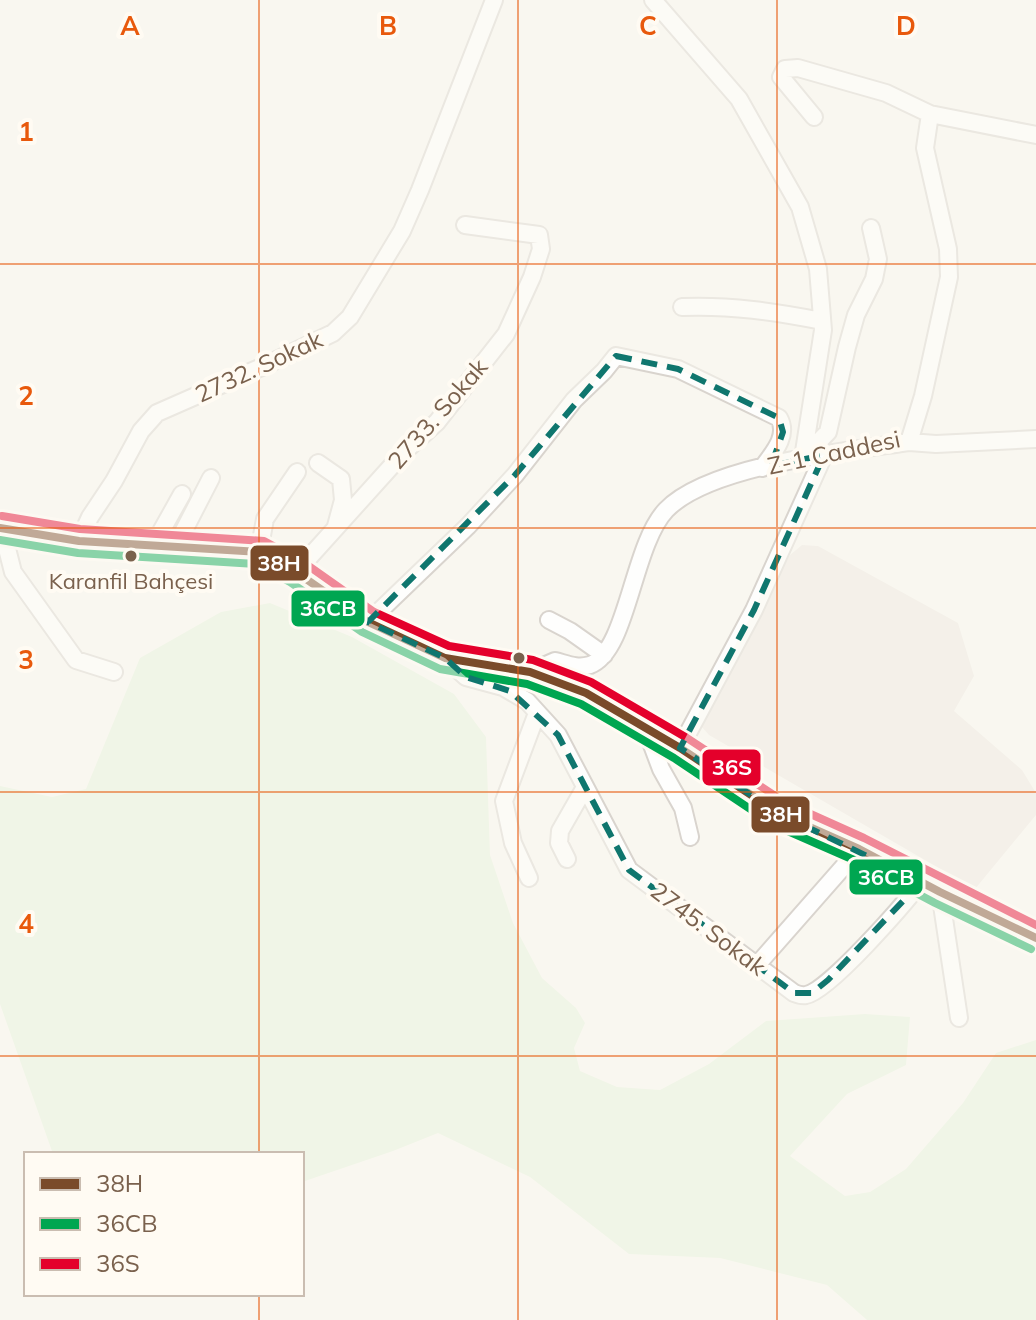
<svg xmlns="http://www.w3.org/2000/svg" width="1036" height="1320" font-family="Mulish,sans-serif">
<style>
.industrial{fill:#ede7e0}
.green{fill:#e5f1db}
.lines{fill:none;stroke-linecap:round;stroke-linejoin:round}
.minor-casing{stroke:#d9d4ce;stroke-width:20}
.major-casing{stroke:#dad3cc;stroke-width:24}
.minor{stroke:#fefefd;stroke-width:16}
.major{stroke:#f3efe8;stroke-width:20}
.bus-1-casing{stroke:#fffbf3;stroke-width:14}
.bus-2-casing{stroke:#fffbf3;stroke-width:14}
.bus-3-casing{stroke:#fffbf3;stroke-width:14}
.bus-1{stroke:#7a4b2a;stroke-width:8}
.bus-2{stroke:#00a651;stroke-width:8}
.bus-3{stroke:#e4002b;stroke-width:8}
.marked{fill:none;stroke:#0f766e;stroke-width:6;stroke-dasharray:16 10;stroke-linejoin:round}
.grid{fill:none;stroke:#e8590c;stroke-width:2;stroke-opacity:0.55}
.bus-dot{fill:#7a614d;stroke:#fffbf3;stroke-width:3}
.labels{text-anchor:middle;stroke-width:8;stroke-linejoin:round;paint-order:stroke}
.bus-label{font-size:22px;fill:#7a614d;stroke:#fffbf3}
.street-label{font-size:24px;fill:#7a614d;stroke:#fffbf3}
.grid-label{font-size:26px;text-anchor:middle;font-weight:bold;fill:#e8590c;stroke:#fffbf3;stroke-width:8;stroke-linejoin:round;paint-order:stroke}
.line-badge{stroke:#fffbf3;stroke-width:3}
.badge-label{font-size:22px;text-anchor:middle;font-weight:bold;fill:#fff}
</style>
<rect width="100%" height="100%" fill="#f9f7f0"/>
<!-- industrial -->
<path class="industrial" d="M802,545L818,546L958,623L974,676L954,711L1022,770L1036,793V815L975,889L709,735L701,726L703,715L790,555Z"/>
<!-- green -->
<path class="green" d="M270,603L352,637L454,694L486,737L490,855L513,923L542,978L576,1008L585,1023L574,1048L580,1071L617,1087L660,1090L709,1064L766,1021L865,1014L910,1017L906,1065L847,1094L790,1156L845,1196L870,1192L906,1169L963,1103L996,1053L1036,1040V1320H867L827,1285L720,1258L629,1254L530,1177L438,1133L393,1151L302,1182V1154H53L0,1004V786L52,797L86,789L140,658L221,612Z"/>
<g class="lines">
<defs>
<path id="minor" d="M653,0L739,99L800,207L818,269L823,330L803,458
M814,117L781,77L785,69L798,68L886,93L930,114L1036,135
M682,307C730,305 776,312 822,321
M909,442L936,444L1036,439
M803,458L828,432L847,347L856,315L874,279L878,259L871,228
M318,463L341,479L343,500L336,526
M2,529L13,572L76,660L114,672
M79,541L90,517L114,481L141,431L157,413L264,366L333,333L350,317L402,231L420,190L494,0
M154,544L182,494
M176,546L211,478
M259,552L265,519L297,472
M296,572L406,450L437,422L506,334L532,277L541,249L539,235L465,225
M549,620L570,631L604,655
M368,622L468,526L515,475L574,400L604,371L616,356L678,369L779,418C789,436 773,453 762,468
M445,658L466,677L503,687L527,701L558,735L629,870L794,993C799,995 802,996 806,995C829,991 905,903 921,882
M530,672L555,661C567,664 577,669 590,665C628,651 632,546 666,510C709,465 847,451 909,442L923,396L949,277L948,249L925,148L930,114
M646,729L661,769L683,808L690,837
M680,748L754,610L824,455
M567,859L559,843L560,831L584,789
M529,878L513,843L504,801L537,713
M940,892L959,1018
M757,965L859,849"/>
<path id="major" d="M0,528L79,541L259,552L296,572L368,622L445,658L530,672L586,693L680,748L780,814L859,849L940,892L1036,938"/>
</defs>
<!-- minor casing -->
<use href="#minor" class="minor-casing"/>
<!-- major casing -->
<use href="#major" class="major-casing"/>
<!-- minor -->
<use href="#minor" class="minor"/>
<!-- major -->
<use href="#major" class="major"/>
<defs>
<path id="bus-1" d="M0,528L79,541L259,552L296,572L368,622L445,658L530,672L586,693L680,748L780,814L859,849L940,892L1036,938"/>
<path id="bus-2" d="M0,540L78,553L256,564L290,582L362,632L440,669L527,684L581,704L674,758L774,825L854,860L935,903L1031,949"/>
<path id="bus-3" d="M2,516L80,529L264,541L303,562L374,612L449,646L533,660L591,682L687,738L786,803L864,838L1036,925"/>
</defs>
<!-- bus-1 casing -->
<use href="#bus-1" class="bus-1-casing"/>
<!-- bus-2 casing -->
<use href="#bus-2" class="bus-2-casing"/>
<!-- bus-3 casing -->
<use href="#bus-3" class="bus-3-casing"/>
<!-- bus-1 -->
<use href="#bus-1" class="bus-1"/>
<!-- bus-2 -->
<use href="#bus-2" class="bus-2"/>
<!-- bus-3 -->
<use href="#bus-3" class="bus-3"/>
</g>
<!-- marked area -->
<path d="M0 0H1036V1320H0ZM616,356L678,369L779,418L783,432L771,466L824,455L754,610L680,748L780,814L921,882L828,980L812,993H794L629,870L558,735L510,691L466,677L445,658L368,622L515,475Z" fill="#f9f7f0" fill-opacity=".55" fill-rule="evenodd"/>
<path class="marked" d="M616,356L678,369L779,418L783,432L771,466L824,455L754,610L680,748L780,814L921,882L828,980L812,993H794L629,870L558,735L510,691L466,677L445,658L368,622L515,475Z"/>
<!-- grid -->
<path class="grid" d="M259,0V1154M518,0V1320M777,0V1320M0,264H1036M0,528H1036M0,792H1036M0,1056H1036M259,1294V1320"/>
<!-- markers -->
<g class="bus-dot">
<circle cx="131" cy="556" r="7"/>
<circle cx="519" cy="658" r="7"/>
</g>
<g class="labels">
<!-- bus labels -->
<g class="bus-label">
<text x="131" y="589">Karanfil Bahçesi</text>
</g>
<!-- street labels -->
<g class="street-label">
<text transform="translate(259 367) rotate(-25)" y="8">2732. Sokak</text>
<text transform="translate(438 414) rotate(-49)" y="8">2733. Sokak</text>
<text transform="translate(834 453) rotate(-12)" y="8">Z-1 Caddesi</text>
<text transform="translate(708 929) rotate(37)" y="8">2745. Sokak</text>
</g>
</g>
<g class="grid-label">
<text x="130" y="35">A</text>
<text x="388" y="35">B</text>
<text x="648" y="35">C</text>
<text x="906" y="35">D</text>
<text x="26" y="141">1</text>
<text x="26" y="405">2</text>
<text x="26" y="669">3</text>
<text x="26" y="933">4</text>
</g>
<g class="line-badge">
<rect x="249" y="544" width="61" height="38" rx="8" fill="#7a4b2a"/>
<rect x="290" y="589" width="76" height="39" rx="8" fill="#00a651"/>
<rect x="701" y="748" width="61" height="39" rx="8" fill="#e4002b"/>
<rect x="750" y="795" width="61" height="39" rx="8" fill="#7a4b2a"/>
<rect x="848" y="858" width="76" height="38" rx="8" fill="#00a651"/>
</g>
<g class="badge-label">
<text x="279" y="571">38H</text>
<text x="328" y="616">36CB</text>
<text x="732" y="775">36S</text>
<text x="781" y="822">38H</text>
<text x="886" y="885">36CB</text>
</g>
<!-- legend -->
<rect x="24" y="1152" width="280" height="144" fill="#fffbf3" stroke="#cabdb1" stroke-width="2"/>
<rect x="40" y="1178" width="40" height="12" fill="#7a4b2a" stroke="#cabdb1" stroke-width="2"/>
<text x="96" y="1192" font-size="24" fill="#7a614d">38H</text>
<rect x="40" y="1218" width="40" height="12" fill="#00a651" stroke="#cabdb1" stroke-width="2"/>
<text x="96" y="1232" font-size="24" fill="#7a614d">36CB</text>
<rect x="40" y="1258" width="40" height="12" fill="#e4002b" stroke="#cabdb1" stroke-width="2"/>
<text x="96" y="1272" font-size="24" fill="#7a614d">36S</text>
</svg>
